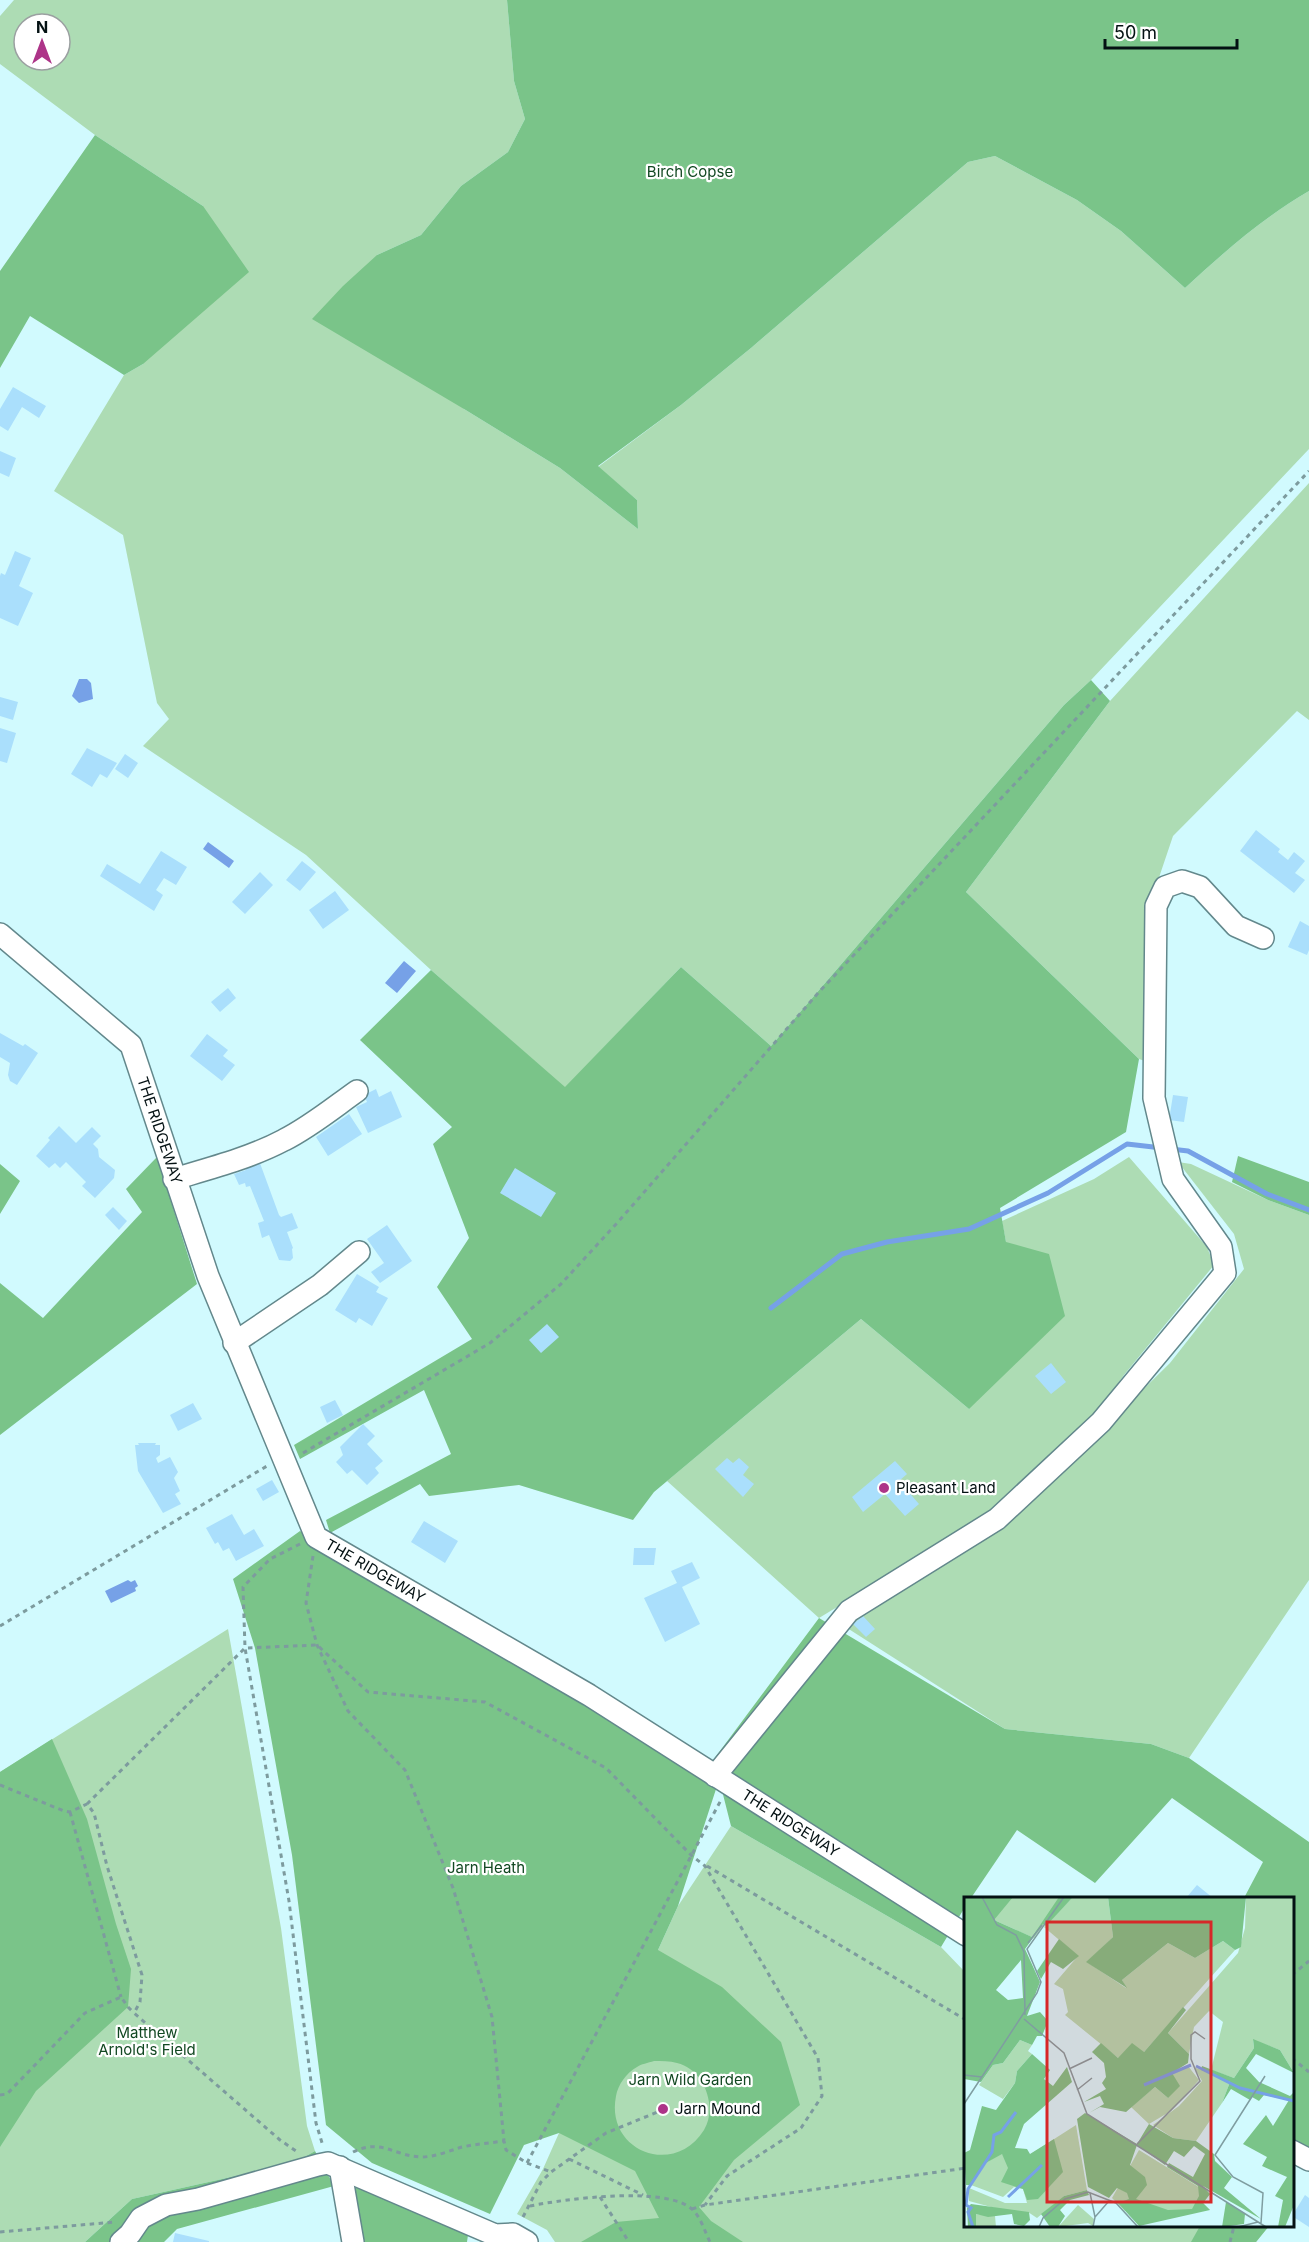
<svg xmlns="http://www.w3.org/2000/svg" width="1309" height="2242" font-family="Inter,sans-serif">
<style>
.green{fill:#addcb4;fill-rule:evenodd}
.forest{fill:#7ac489;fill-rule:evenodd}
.water{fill:#76a1e7}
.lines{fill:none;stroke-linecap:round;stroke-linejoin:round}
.stream{stroke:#76a1e7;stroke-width:5}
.building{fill:#aadffc}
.minor-casing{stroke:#63888c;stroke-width:24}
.path{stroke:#7d9b9e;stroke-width:3;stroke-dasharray:4.5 4.5;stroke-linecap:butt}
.minor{stroke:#fff;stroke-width:21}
.poi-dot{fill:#ad3488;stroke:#fff;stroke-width:2}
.labels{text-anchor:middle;stroke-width:4.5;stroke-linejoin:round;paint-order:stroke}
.park-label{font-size:15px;fill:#124822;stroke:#fff}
.street-label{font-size:15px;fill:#041113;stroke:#fff}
.poi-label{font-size:15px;fill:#041113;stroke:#fff;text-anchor:start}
.inset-river{fill:none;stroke:#76a1e7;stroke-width:3}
.inset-road{fill:none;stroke:#7f9da0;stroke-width:1.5}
.view{fill:#d62828;fill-opacity:0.15;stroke:#d62828;stroke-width:3}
.inset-edge{fill:none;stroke:#041113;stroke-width:3}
</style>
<rect width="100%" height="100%" fill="#d1fafe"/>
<!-- green -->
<path class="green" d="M14,0H507L514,81L525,119L508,152L461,186L421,235L377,255L464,409L560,468L638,529L637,500L598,467L681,405L751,348L968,162L995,156L1077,200L1121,231L1185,288C1224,252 1263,218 1309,191V449L1091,680L1064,705L771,1046L681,967L565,1088L431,970L306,855L143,746L169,719L157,703L123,535L54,491L124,375L143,364L203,206L95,135L0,64V16ZM24,24H60V60H24Z
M1309,483V720L1297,711L1173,836L1144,922L1148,1062L1139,1059L966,892L1110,701Z
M1129,1157L1207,1247L1214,1265L1124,1375L1086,1428L992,1513L819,1618L667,1481L861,1319L969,1409L1006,1242L1002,1221L1094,1179Z
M1178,1162L1191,1164L1268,1200L1309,1215V1580L1189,1758L1151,1744L1005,1729L844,1626L1054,1477L1170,1363L1244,1269L1234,1234Z
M228,1629L281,1928L307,2126L315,2151L294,2163L132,2199L85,2242H0V1772Z
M731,1826L941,1947L965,1972L966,2226H1269L1256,2242H555L547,2230L517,2214L543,2169L559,2133L658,1950L678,1906Z"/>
<!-- forest -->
<path class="forest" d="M507,0H1309V191C1263,218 1224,252 1185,288L1121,231L1077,200L995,156L968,162L751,348L681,405L598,466L637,500L638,529L560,468L464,409L312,319L343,286L377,255L421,235L461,186L508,152L525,119L514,81Z
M95,135L203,206L249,272L143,364L124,375L30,316L0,368V271Z
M1091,680L1110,701L966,892L1139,1059L1126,1132L1000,1208L1006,1242L1049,1254L1065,1316L969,1409L861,1319L654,1492L633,1520L519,1485L429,1496L420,1484L330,1533L326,1520L451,1454L424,1390L300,1459L294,1445L472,1339L437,1287L469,1238L433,1144L452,1127L360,1040L431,970L565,1087L681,967L771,1046L1064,705Z
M1238,1156L1309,1182V1215L1268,1200L1232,1182Z
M157,1157L197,1284L0,1435V1283L43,1318L142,1212L126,1189Z
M0,1164L20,1181L0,1214Z
M300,1531L717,1786L678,1906L658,1950L722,1987L781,2042L800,2105L734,2160L699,2207L711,2221L743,2242H581L616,2222L659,2218L635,2171L559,2133L524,2145L490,2214L372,2163L326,2125L292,1855L255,1648L233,1579ZM654,2061C661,2061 670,2061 677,2063C704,2069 718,2107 704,2130C674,2178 605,2151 616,2096C618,2085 626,2073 637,2067C641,2064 648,2063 654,2061Z
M819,1618L1005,1729L1151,1744L1189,1758L1309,1842V2149L1293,2139L1292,1898H1244L1263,1862L1172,1798L1095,1883L1017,1830L971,1898H966L965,1907L941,1947L731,1826L714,1759Z
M52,1739L87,1819L116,1924L131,1969L128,2007L36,2091L0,2147V1772Z
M315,2151L334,2186L177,2229L164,2242H85L132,2199L294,2163Z
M361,2180L403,2199L468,2235L467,2242H364L354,2190Z
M1200,2226H1269L1256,2242H1191Z"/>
<!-- water -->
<path class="water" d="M79,679H87L91,683L93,699L79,703L72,696Z
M208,842L234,861L229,868L203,849Z
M404,961L416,971L397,993L385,983Z
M128,1580L131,1582L135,1580L138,1586L135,1588L136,1591L111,1603L105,1591Z"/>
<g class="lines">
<!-- stream -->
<path class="stream" d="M1171,1149L1188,1151L1267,1194L1309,1210
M771,1308L842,1254L887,1242L969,1229L1048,1193L1127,1144L1162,1148"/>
</g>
<!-- building -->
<path class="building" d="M13,387L46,406L39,418L22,407L8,431L0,426V409Z
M0,451L16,458L9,477L0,473Z
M15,551L31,558L19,586L33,593L18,626L0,618V576L1,573L5,575Z
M0,697L18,702L13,720L0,716Z
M0,728L16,733L7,763L0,761Z
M87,748L117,763L107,778L100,774L92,787L71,774Z
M125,754L138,763L128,778L115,769Z
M1256,830L1280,849L1278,852L1288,860L1294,852L1305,861L1295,873L1305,880L1294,893L1240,851Z
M161,851L187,867L176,885L164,878L156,890L163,895L154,911L100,876L107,864L140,884Z
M302,861L316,872L300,891L286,880Z
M260,872L273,885L245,914L232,902Z
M335,891L349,910L323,929L309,910Z
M1300,921L1309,926V950L1307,955L1288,947Z
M228,988L236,998L220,1012L211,1002Z
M0,1033L23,1046L25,1044L38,1053L17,1085L10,1081L8,1075L10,1063L0,1057Z
M207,1034L228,1050L223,1056L235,1065L222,1081L190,1056Z
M376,1089L379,1097L391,1091L402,1117L368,1133L356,1107L367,1102L364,1095Z
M1173,1095L1188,1097L1184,1122L1169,1120Z
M349,1114L362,1134L328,1156L316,1137Z
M59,1126L76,1143L92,1127L101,1136L93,1144L98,1149L99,1157L115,1170L114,1178L95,1198L82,1186L86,1182L66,1162L60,1168L55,1163L49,1168L36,1156L50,1140L48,1138Z
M257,1155L279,1215L281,1217L292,1213L298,1228L287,1232L293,1248L292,1249L293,1258L290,1261L279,1260L269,1235L262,1238L258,1223L264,1221L250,1186L246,1187L245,1183L239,1185L234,1174L246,1170L242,1161Z
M515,1168L556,1193L541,1217L500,1193Z
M113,1207L127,1221L119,1230L105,1215Z
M387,1225L412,1261L380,1283L371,1272L384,1263L367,1239Z
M357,1274L379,1287L376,1292L388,1298L372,1326L359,1318L356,1323L335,1310Z
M547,1324L559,1337L541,1353L529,1340Z
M1051,1363L1066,1382L1051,1394L1035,1376Z
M335,1400L343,1415L327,1423L320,1407Z
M193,1403L202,1419L178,1431L170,1415Z
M363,1424L375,1436L367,1444L383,1461L375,1468L379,1473L367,1485L352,1470L347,1474L336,1462L343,1455L340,1447Z
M138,1443H156L155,1445H160V1455L156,1458L158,1463L170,1457L178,1472L174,1478L180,1491L175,1494L181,1504L163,1513L138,1471L135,1445H139Z
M727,1458L733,1463L739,1458L749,1467L743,1475L754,1484L743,1497L715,1469Z
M895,1461L907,1474L899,1481L919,1504L905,1516L885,1494L863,1512L852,1497Z
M272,1480L279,1492L263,1501L256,1489Z
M232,1514L244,1535L254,1529L264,1546L236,1561L229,1548L223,1551L218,1542L215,1544L206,1528Z
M424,1521L458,1541L445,1563L411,1542Z
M634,1548H656L654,1565H633Z
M692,1562L700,1578L682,1587L700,1624L665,1642L644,1598L677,1583L671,1571Z
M863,1616L875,1629L866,1637L853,1624Z
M1197,1885L1213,1898H1186Z
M1305,2195L1309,2198V2227L1292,2216Z
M175,2233L209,2241V2242H173Z"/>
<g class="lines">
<defs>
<g id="minor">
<path id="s1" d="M0,934L131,1045L208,1276L316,1537L589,1695L966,1935"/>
<path d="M174,1179C211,1168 250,1158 284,1140C310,1127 333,1108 357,1091"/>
<path d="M234,1343L320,1285L359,1252"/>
<path d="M715,1776L849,1611L997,1519L1101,1422L1225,1273L1221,1247L1173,1179L1154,1098L1156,906L1165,887L1182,881L1200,887L1236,926L1263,938"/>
<path d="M1292,2151L1309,2160"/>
<path d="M340,2167L353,2242"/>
<path d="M121,2242L130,2234L141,2218L166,2205L198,2199L318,2165L328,2163L495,2235L513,2234L527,2242"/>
</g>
</defs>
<!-- minor casing -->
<use href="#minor" class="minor-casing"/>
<!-- path -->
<path class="path" d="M303,1453L490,1343L561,1284L618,1222L819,992L1309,471
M300,1544L270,1559L243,1587L245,1648L289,1901L316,2123L323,2146
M313,1556L306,1603L317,1645L348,1711L405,1770L453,1888L492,2017L504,2141
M0,1626L267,1466
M0,1785L64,1811L70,1812L87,1804L94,1813L107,1866L142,1975L140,2002L134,2013L280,2140L296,2151
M87,1804L245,1648L317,1645L368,1692L485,1702L606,1768L691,1855L705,1866L818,2058L822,2096L801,2128L727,2176L705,2205
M70,1812L121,1997
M707,1866L966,2020
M1292,1975L1309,1961
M1292,2058L1309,2072
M0,2095L7,2094L85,2013L121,1997L128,2007L134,2013
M353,2152C381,2138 394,2156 421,2157C435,2157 449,2151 462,2147C476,2144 490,2143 504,2141L506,2150L527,2163L551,2172
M569,2159L643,2195
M527,2163L721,1800
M600,2197L629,2242
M530,2206C564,2199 668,2185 693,2210C701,2218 705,2232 710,2242
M692,2209L705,2205L966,2168
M523,2217L541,2182L551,2172L606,2133L660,2111
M0,2232L115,2222
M1230,2242L1234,2226"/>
<!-- minor -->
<use href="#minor" class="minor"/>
</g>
<!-- markers -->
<g class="poi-dot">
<circle cx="884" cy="1488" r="6"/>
<circle cx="663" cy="2109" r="6"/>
</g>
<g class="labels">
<!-- park labels -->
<g class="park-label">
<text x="690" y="177">Birch Copse</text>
<text x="486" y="1873">Jarn Heath</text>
<text x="147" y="2038">Matthew<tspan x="147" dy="17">Arnold's Field</tspan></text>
<text x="690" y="2085">Jarn Wild Garden</text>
</g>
<!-- street labels -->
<g class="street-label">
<text dy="5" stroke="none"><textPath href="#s1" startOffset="262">THE RIDGEWAY</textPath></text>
<text dy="5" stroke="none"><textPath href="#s1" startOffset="766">THE RIDGEWAY</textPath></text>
<text dy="5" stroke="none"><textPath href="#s1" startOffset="1252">THE RIDGEWAY</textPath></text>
</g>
<!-- poi labels -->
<g class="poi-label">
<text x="896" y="1493">Pleasant Land</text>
<text x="675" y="2114">Jarn Mound</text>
</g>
</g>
<!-- overview -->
<g transform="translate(964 1897)">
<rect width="330" height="330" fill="#d1fafe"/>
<path d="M28,0H100L70,41L30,23ZM109,0H144L149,40L123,65L162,91L158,83L204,46L231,61L259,44L271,53L179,156L154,161L101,118L104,115L99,92L90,87L114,59L80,30ZM282,0H330V176L316,153L289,143L290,151L270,181L247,173L259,125L245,114L230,130L225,157L204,136L274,56L281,31ZM56,143L68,148L64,154L68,157L53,174L51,186L39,202L15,188L29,168L39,166ZM224,169L235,183L207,214L185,227L167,210L191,190L204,201L208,177ZM230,170L266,185L258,206L232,244L209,241L189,228L215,209L238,184ZM112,228L123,293L100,299L73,321L64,315L49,316L5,304V291L41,306H63L59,292L50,290L39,300L7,288L20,267L38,256L45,271ZM175,253L246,297L239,306L246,313L161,314L148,301ZM114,308L130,322L129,329L124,326L94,330ZM11,317L31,319L32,330H12Z" fill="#addcb4"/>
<path d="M0,0H49L30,23L68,40L95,0H109L82,29L79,27L61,52L76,85L63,119L76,115L84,124L78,139H73L68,148L56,143L39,166L29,168L17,185L0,182ZM57,63L59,101L44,103L32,93ZM144,0H282L277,50L271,53L259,44L231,61L204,46L158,83L163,91L122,65L149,40ZM95,42L115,59L99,72L87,65L77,82L73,74ZM219,110L222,113L204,136L225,157L224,166L208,176L216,189L204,201L191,190L162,215L136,210L125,216L140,207L136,199L120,205L142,192L138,186L142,180L140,166L128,155L137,146L154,161L168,146L180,155ZM289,142L316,153L330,176L292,157L282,171L295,185L326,199L330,195V308L321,330H314L319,303L311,299L323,280L298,269L303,260L279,247L302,218L309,229L325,203L300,198L295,204L288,200L286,203L267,192L258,206L266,185L237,173L238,169L270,181L290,151ZM68,157L86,173L80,182L89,189L103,170L108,185L60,227L51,251L63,252L66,257L90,242L99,275L74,302L63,303L59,292L37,285L44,271L38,257L20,267L7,288H2L0,256L6,253L18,209L32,213L51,186L53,174ZM121,216L173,247L185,227L209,241L232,244L250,257L251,264L268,280L260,291L297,322L239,289L246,297L239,306L246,313L175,329L154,306L165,302L163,296L153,291L145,301L124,290L113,222ZM173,248L201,268L210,254L220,260L230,249L241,257L229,280L205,266L203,270L234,289L235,299L228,312L204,313L172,302L183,288L181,280L166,268ZM123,293L125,298L106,303L96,313L101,319L94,330H86L77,317L100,299ZM262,305L281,317L280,327L258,330ZM7,307L65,315L66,323L60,329L50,327L48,317L24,320L12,317V330H4L3,311Z" fill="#7ac489" fill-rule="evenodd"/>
<path class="inset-river" d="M232,169L276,191L330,204M180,188L227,168M44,300L78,268M9,330L4,315L7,311L2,308L4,292L28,255L30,238L37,235L52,215"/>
<path class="inset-road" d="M18,0L33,28L52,38L60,55L61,118M64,46L78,28M60,122L100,156L123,217L302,330M105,172L128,161M0,178L18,180M113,193L128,181M0,207L73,96L77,85L63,52L100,0M173,247L236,184L227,162V138L231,135L241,142M126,296L131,320M297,326L299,296L269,280L251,258L301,179M75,330L79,321L101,302L124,295L152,306L174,330M129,330L131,320L145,304M274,330L294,325"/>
<path class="view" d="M83,25H247V305H83Z"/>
<rect width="330" height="330" class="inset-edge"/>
</g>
<!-- north arrow -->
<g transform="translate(42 42)"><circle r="28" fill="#ffffff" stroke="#9ba0a1" stroke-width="1.5"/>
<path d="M0-4.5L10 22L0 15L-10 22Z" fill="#ad3488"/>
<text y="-9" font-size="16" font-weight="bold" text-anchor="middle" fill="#041113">N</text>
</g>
<!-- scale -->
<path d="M1105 39v9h132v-9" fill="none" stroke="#041113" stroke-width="3"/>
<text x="1114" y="39" font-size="18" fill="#041113" stroke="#ffffff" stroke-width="4.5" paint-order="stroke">50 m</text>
</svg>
